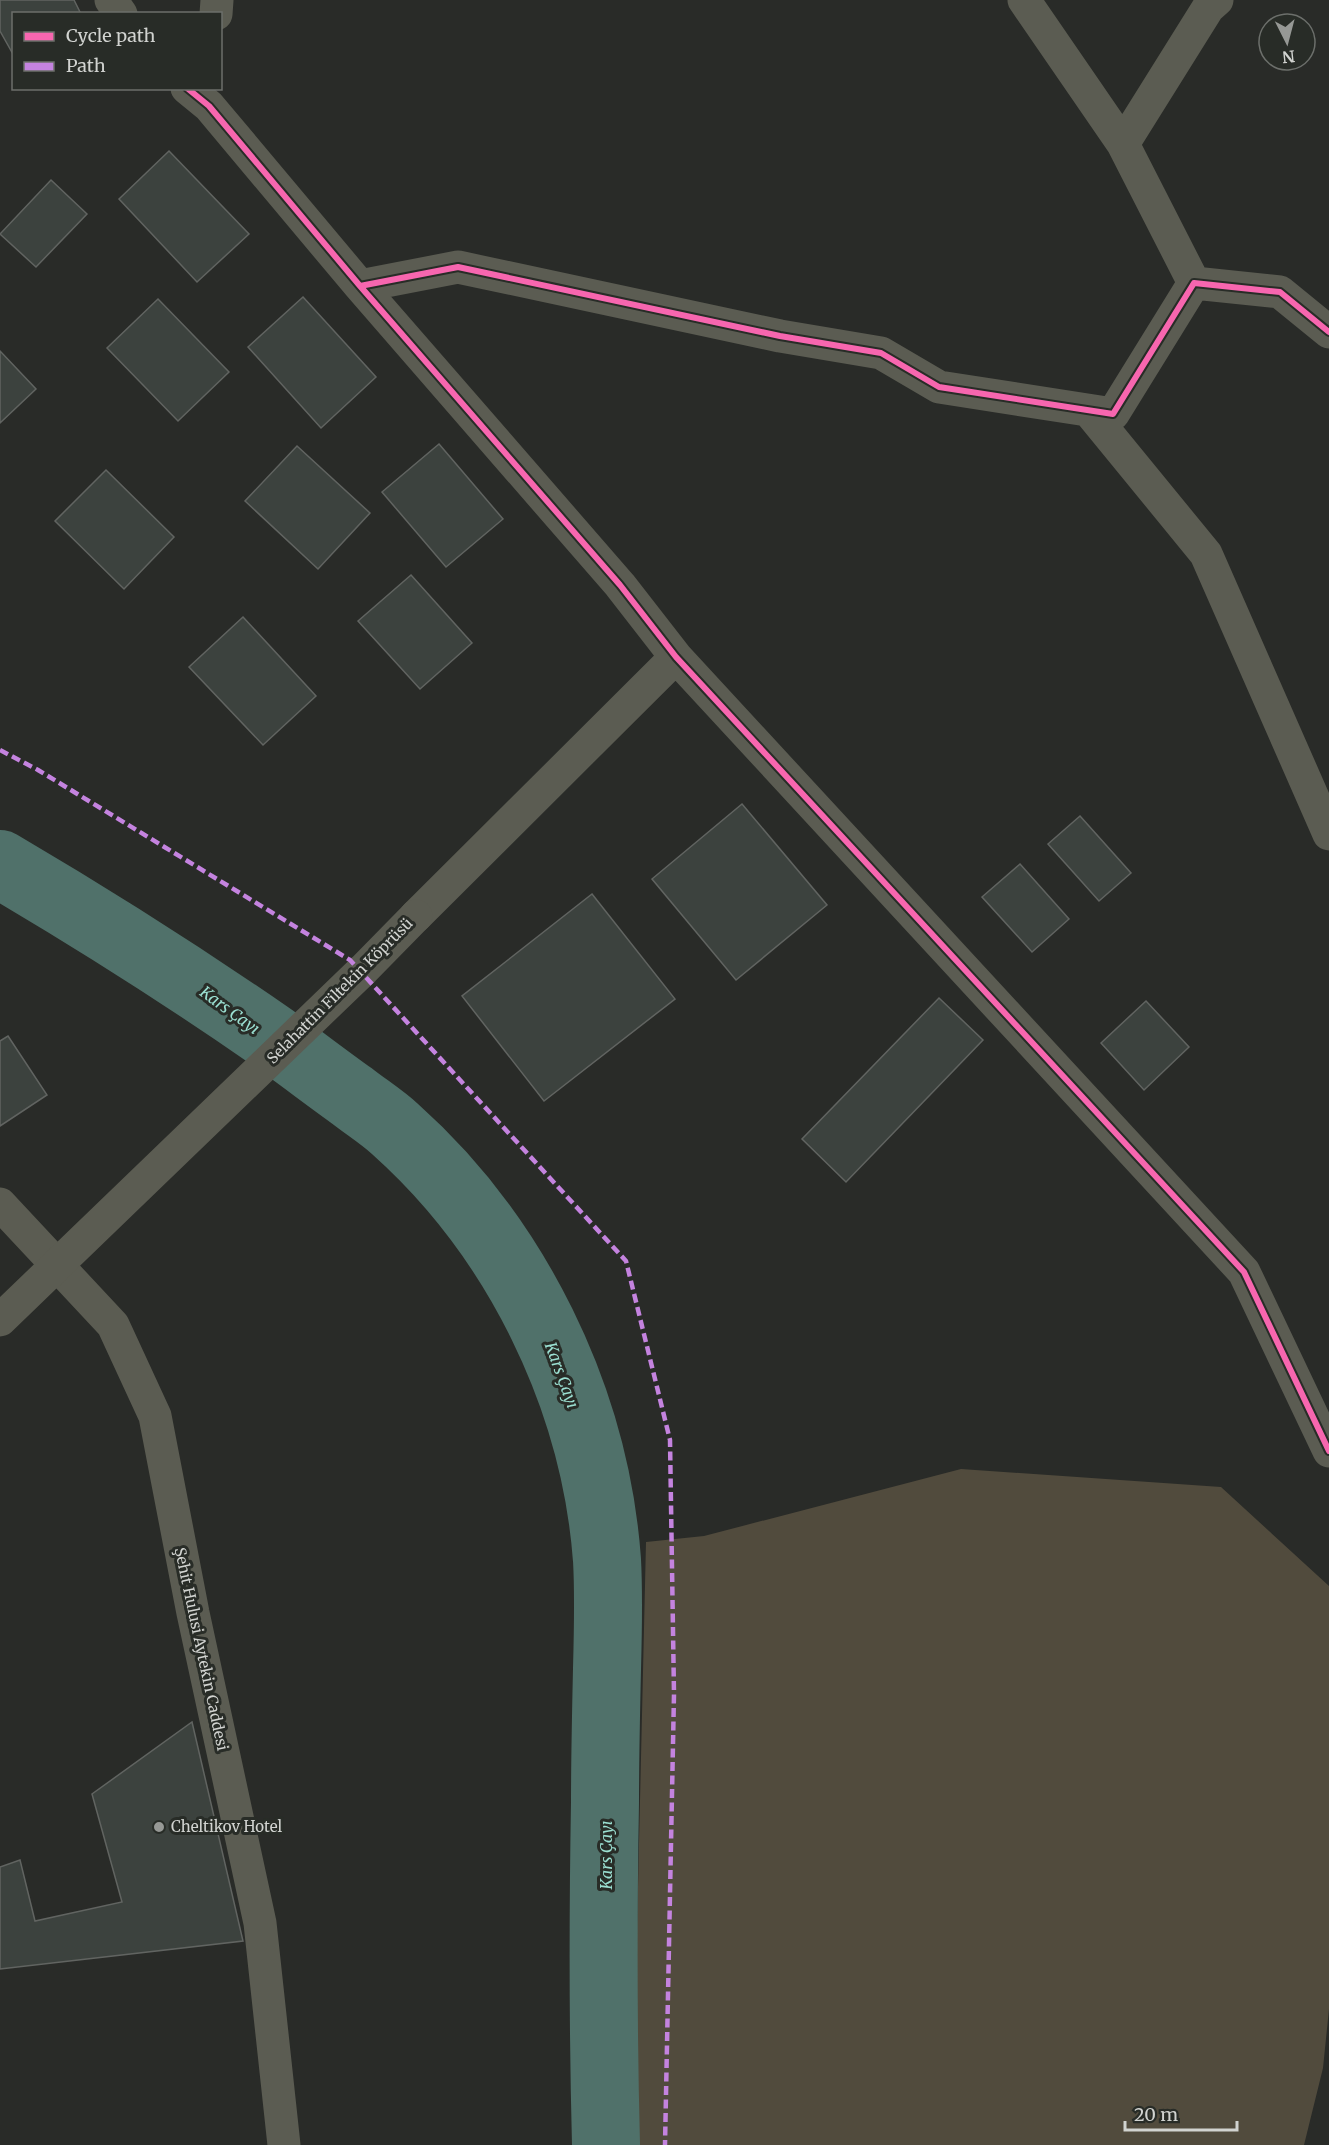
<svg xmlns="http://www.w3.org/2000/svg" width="1329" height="2145" font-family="Merriweather,serif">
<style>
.green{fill:#514b3d}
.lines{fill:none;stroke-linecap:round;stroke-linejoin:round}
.river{stroke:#50716a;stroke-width:68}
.building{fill:#3c423e;stroke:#616461;stroke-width:1.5}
.minor{stroke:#5b5c52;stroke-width:33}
.minor-bridge{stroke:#5b5c52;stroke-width:33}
.quiet{stroke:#c483df;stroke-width:4.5;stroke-dasharray:9 4.5;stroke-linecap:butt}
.cycleway-casing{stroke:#282c27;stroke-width:10}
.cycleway{stroke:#f766af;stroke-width:6}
.poi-dot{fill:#969895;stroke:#282c27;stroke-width:2}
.labels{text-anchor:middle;stroke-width:6;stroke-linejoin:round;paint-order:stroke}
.street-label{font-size:15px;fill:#d1d3d0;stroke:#282c27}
.poi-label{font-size:15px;fill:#d1d3d0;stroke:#282c27;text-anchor:start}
.water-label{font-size:16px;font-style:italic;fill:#9be0d2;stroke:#282c27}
</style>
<rect width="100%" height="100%" fill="#292b28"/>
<!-- green -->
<path class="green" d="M961,1469L1221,1487L1329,1586V2009L1323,2068L1304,2145H632L646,1542L704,1536Z"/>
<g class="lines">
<!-- river -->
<path class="river" d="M0,864C92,918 182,975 270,1036C297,1055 324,1076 352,1096C366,1107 382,1117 395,1129C516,1237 595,1397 607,1560C609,1596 608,1632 607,1669C606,1713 605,1757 605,1802C603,1916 603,2031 606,2145"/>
</g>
<!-- building -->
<path class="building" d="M0,0H74L81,14H14V56L0,31Z
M169,151L249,234L197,282L119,199Z
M51,180L87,214L36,267L0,234Z
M303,297L376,377L321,428L248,347Z
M158,299L229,372L178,421L107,348Z
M0,351L36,389L0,423Z
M439,444L503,519L446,567L382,492Z
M297,446L370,513L318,569L245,501Z
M106,470L174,537L124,589L55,521Z
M411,575L472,643L420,689L358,621Z
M243,617L316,696L263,745L189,667Z
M742,804L827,905L736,980L652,879Z
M1080,816L1131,873L1099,901L1048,844Z
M1020,864L1069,919L1032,952L982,897Z
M592,894L675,999L544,1101L462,996Z
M939,998L983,1040L846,1182L802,1139Z
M1146,1001L1189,1047L1144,1090L1101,1043Z
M8,1036L47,1095L0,1126V1041Z
M192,1722L243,1941L0,1969V1867L20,1860L35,1921L122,1902L92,1794Z"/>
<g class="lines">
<!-- minor -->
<path class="minor" d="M111,0L121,14
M1024,0L1123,144L1194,283
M216,14L217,0
M187,88L209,106L360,286L620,585L676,657L1244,1272L1329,1451
M1123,144L1208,8L1217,0
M360,286L458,267L780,336L881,353L939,387L1113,414L1194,283L1280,292L1329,332
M1089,411L1206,554L1329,834
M416,916L676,657
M0,1204L113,1325L155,1416L193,1613L260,1923L284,2145"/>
<!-- minor-bridge -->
<path class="minor-bridge" d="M0,1320L364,969L416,916"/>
<!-- quiet -->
<path class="quiet" d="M0,750L38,770L350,960L626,1261L670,1440L674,1694L665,2145"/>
<defs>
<path id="cycleway" d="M187,88L209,106L360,286L620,585L676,657L1244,1272L1329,1451
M360,286L458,267L780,336L881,353L939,387L1113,414L1194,283L1280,292L1329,332"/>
</defs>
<!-- cycleway casing -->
<use href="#cycleway" class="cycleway-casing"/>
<!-- cycleway -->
<use href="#cycleway" class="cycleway"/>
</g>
<!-- markers -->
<circle class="poi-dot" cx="159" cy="1827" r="6"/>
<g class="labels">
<!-- street labels -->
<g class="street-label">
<text transform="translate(340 991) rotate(-45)" y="5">Selahattin Filtekin Köprüsü</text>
<text transform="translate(201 1649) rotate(78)" y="5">Şehit Hulusi Aytekin Caddesi</text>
</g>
<!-- poi labels -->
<g class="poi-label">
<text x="171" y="1832">Cheltikov Hotel</text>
</g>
<!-- water labels -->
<g class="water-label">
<text transform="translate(230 1010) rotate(36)" y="6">Kars Çayı</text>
<text transform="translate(562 1375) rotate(70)" y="6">Kars Çayı</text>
<text transform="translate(606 1855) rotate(-90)" y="6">Kars Çayı</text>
</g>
</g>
<!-- legend -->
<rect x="12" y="12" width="210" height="78" fill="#282c27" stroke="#6c6f6b" stroke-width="1.5"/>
<rect x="24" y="32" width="30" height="9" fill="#f766af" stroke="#6c6f6b" stroke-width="1.5"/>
<text x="66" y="42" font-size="18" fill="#d1d3d0">Cycle path</text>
<rect x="24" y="62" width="30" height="9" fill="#c483df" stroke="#6c6f6b" stroke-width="1.5"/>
<text x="66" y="72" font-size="18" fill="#d1d3d0">Path</text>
<!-- north arrow -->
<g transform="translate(1287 42) rotate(174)"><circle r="28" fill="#282c27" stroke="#6c6f6b" stroke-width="1.5"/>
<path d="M0-4.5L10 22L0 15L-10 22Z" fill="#969895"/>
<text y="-9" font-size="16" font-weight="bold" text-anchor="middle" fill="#d1d3d0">N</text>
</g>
<!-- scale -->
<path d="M1125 2121v9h112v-9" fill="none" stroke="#d1d3d0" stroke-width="3"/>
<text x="1134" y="2121" font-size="18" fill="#d1d3d0" stroke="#282c27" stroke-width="4.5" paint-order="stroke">20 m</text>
</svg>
